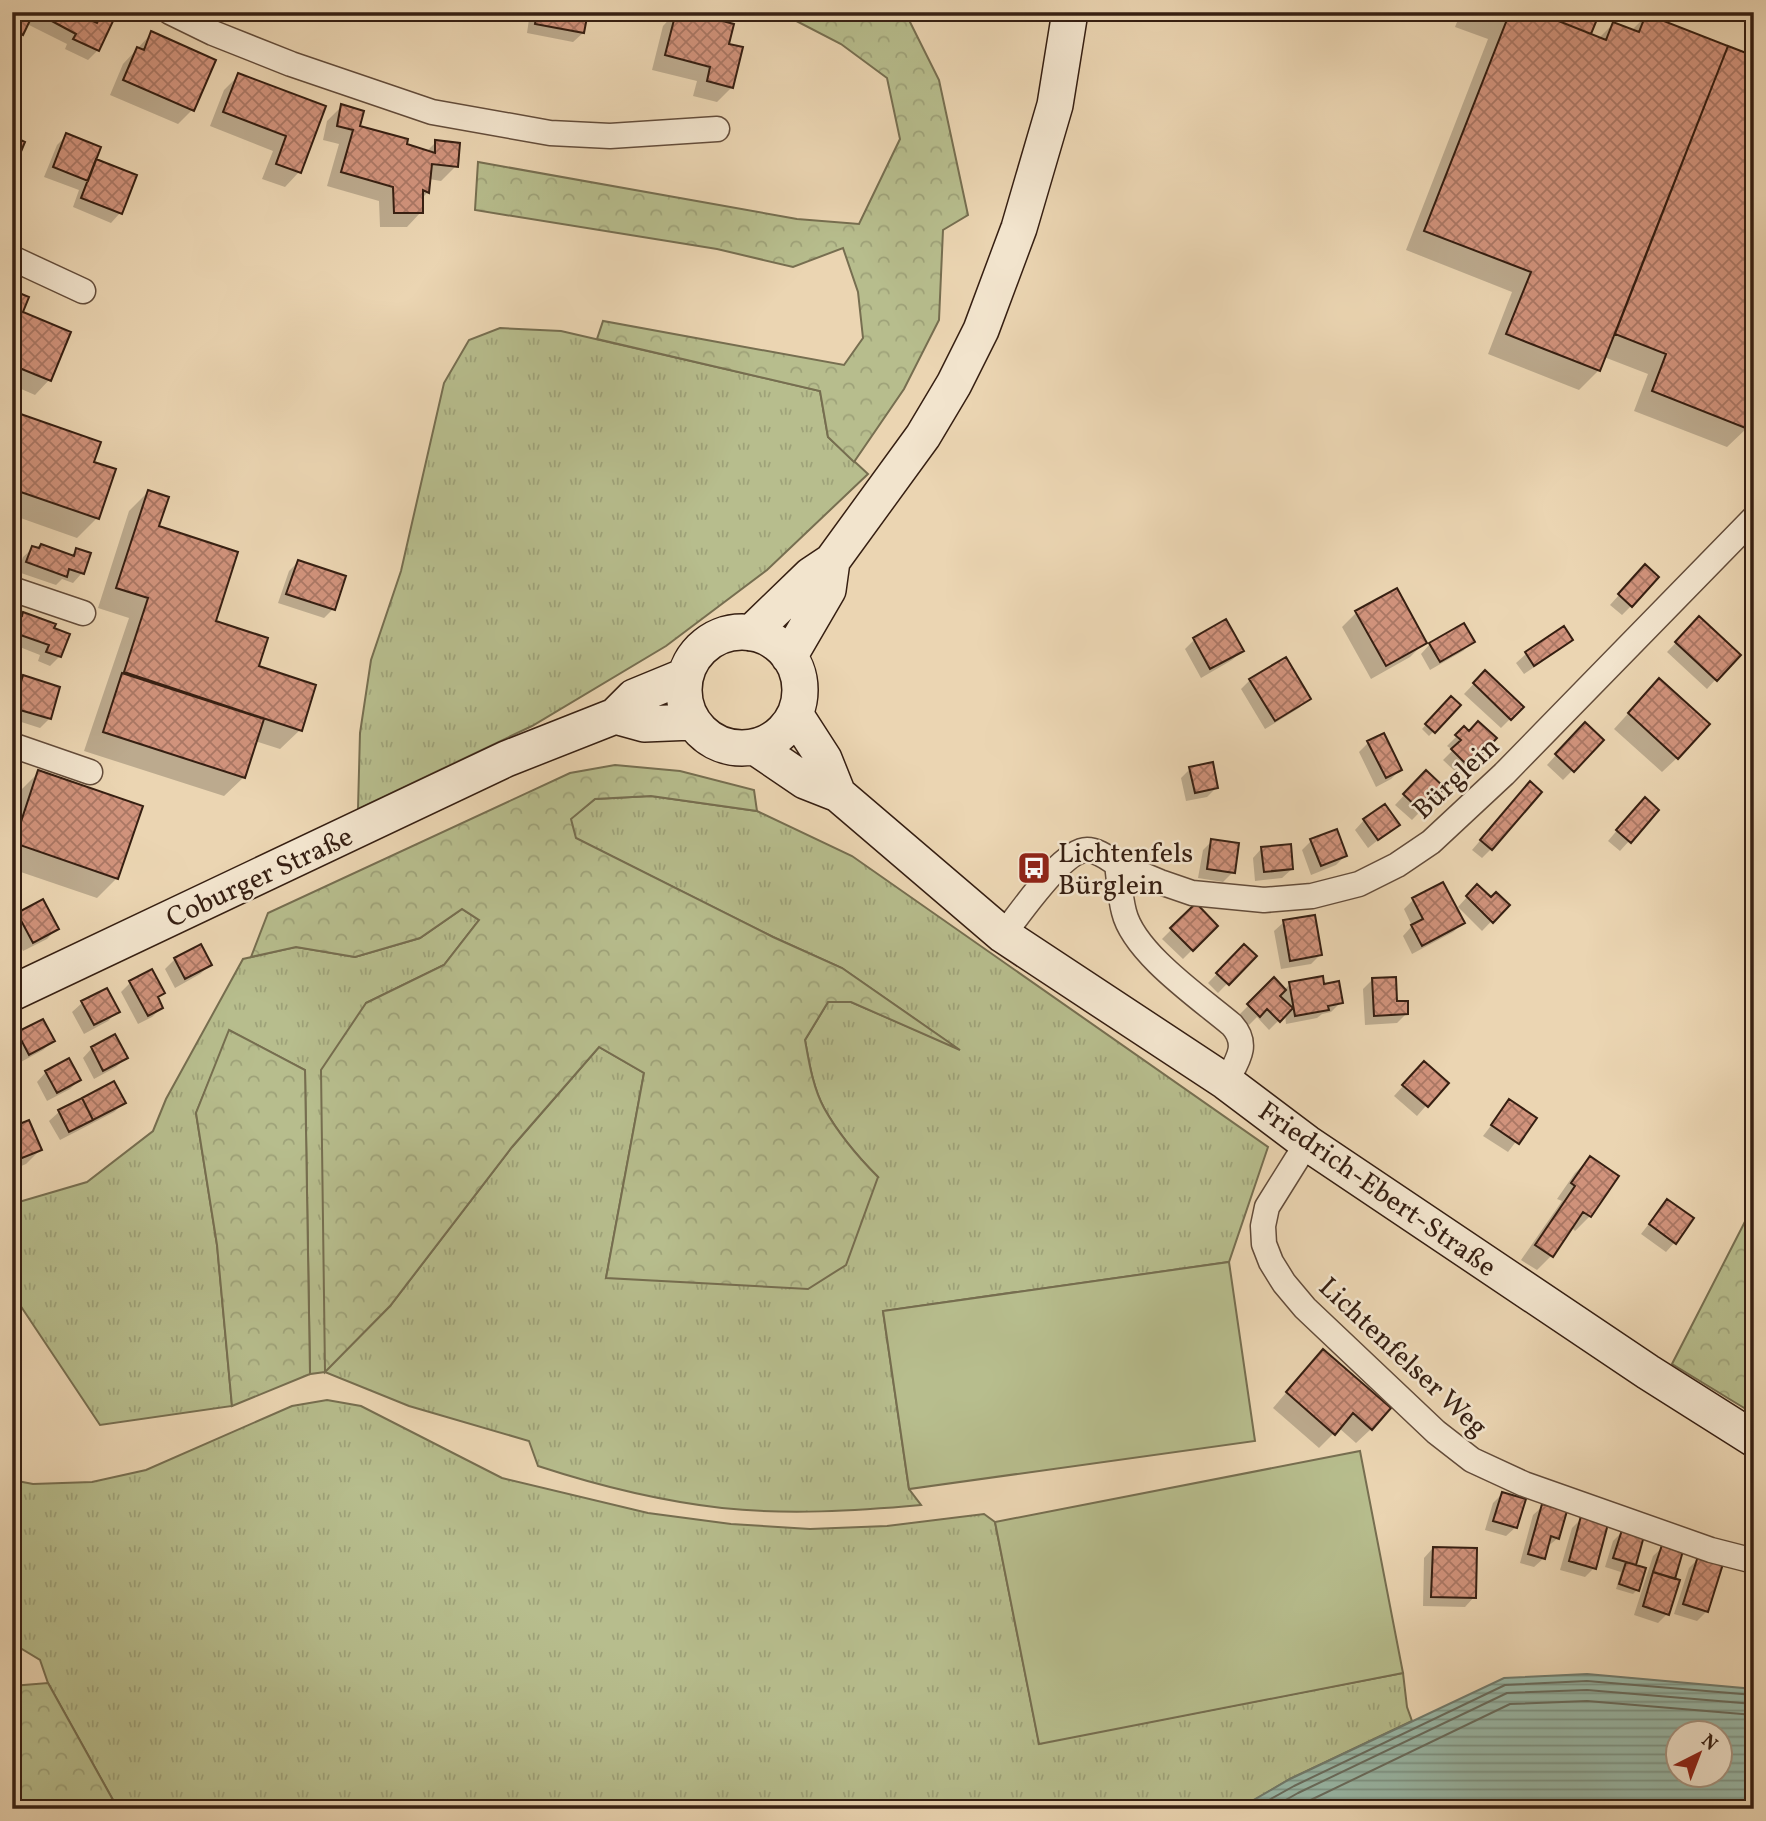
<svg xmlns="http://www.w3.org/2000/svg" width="1766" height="1821" font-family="Vollkorn,serif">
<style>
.grass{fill:url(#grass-tufts);stroke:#766e50;stroke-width:2}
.forest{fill:url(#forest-crowns);stroke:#766e50;stroke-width:2}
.garden{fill:#b7bd8d;stroke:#766e50;stroke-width:2}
.water{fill:url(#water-rules);stroke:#717b6d;stroke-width:2;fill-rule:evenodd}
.shadow{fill:#0003}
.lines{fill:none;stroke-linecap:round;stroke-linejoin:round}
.shore{stroke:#686c5e;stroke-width:2}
.building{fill:url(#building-cross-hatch);stroke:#361f12;stroke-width:2}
.street-casing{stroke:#634c3a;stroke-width:27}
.secondary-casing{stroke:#361f12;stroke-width:38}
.street{stroke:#f2e4cd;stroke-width:24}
.secondary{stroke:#f2e4cd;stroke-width:35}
.labels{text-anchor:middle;stroke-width:5;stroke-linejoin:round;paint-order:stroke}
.street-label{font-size:28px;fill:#361f12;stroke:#f2e4cd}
.poi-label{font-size:28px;fill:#361f12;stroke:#f2e4cd;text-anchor:start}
</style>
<defs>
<pattern id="grass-tufts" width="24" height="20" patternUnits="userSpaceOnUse" patternTransform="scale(1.75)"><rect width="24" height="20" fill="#b7bd8d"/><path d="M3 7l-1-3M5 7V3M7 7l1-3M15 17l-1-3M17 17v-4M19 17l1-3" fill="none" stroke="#9ea279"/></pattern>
<pattern id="forest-crowns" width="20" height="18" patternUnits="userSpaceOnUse" patternTransform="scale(1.75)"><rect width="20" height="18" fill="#b7bd8d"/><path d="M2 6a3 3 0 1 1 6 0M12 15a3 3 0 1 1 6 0" fill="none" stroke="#9ea279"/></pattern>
<pattern id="water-rules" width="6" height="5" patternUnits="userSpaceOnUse" patternTransform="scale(1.75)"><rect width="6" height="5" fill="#99b9a9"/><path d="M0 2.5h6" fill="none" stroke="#7e9688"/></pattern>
<pattern id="building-cross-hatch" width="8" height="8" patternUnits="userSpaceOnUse" patternTransform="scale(1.75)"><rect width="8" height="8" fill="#d1937c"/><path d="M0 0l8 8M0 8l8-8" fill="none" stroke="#aa7764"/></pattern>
</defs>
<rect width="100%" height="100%" fill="#ebd5b2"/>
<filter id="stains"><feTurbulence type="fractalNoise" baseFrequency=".00286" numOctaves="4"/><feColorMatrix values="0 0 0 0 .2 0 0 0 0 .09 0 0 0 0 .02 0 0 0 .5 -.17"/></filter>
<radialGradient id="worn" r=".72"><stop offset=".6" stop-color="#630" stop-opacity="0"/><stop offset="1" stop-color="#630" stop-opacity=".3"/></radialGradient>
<!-- grass -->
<path class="grass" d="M500,328L561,331L820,391L828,437L868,474L767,570L666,646L532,726L358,809L360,733L371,660L401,571L444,383L469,340Z
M651,796L757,811L852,856L1268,1147L1229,1262L883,1311L909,1489L921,1505C855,1511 787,1515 722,1508C661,1501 596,1485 538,1466L529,1441L409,1406L325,1372L310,1374L305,1070L230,1031L196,1113L217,1245L232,1406L100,1425L12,1293V1204L87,1182L153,1131L166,1099L243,959L296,947L355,957L420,938L462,909L479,920L444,965L366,1003L325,1371L390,1306L512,1147L599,1047L644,1073L606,1278L878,1177C858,1157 838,1133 824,1108C813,1088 809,1062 805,1040L828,1002H851L955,1047L842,968L773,937L575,838L570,819L595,799Z
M327,1400L361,1406L502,1478L648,1513L731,1524L810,1529L887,1526L984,1514L995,1522L1039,1743L1403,1673L1407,1707L1412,1721L1290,1779L1239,1809H118L48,1683L40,1660L12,1643V1480L33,1484L92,1482L146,1470L292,1406Z"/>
<!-- forest -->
<path class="forest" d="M779,12H905L939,80L968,215L943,230L939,320L904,389L854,462L828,437L820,391L597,339L603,321L844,365L863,338L858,292L843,248L793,267L717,249L475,210L478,162L797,219L859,224L900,139L887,78L841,44Z
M615,765L680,771L754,790L757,811L651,796L595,799L571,819L576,838L773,937L842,968L960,1050L851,1002H828L805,1040C809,1062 813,1088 824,1108C838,1133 858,1157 878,1177L846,1265L808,1289L606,1278L644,1073L599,1047L512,1147L390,1306L325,1372L321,1070L366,1003L444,965L479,920L462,909L420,938L355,957L296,947L251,957L268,913L570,773Z
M229,1030L305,1070L310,1374L232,1406L217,1245L196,1113Z
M1754,1204V1414L1672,1364Z
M48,1683L118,1809H12V1686Z"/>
<!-- garden -->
<path class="garden" d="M1229,1262L1255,1441L909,1489L883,1311Z
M1360,1451L1403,1673L1039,1744L995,1522Z"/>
<!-- water -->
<path class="water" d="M1587,1674L1754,1689V1809H1238L1290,1779L1504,1678ZM1678,1734H1720V1776H1678Z"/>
<!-- shadow -->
<path class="shadow" d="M12,12H87L84,19L94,23L102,16L98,50L88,60L65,49L67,44L27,24L22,34L13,43Z
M530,12H587L583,33L573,42L527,33Z
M676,12L727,45L732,87L717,102L693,96L697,81L652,70L663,26Z
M1461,12H1598L1589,35L1598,39L1613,24L1631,31L1646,16L1754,58L1747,428L1727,447L1634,411L1648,374L1604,357L1599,370L1579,390L1488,354L1512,292L1406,250L1488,39L1455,27Z
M152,33L192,110L178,124L110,95L123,64Z
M239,75L324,108L299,172L285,187L262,179L273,151L210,126L224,90Z
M342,106L358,127L405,146L426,152L436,142L456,166L441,181L429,179L428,192L421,199V212L407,227H380L379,201L327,186L339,144L323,140L327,121Z
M66,136L94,160L120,213L111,223L73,207L79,190L44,177L57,145Z
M12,292L21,313L69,333L49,380L35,395L12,385Z
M12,413L92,463L97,518L77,538L12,515Z
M148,492L157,527L213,622L256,667L300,730L280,749L255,741L244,777L224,796L84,751L129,618L98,608L129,511Z
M33,548L70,556L77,550L82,573L73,583L62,579L56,585L18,572L23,557Z
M298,562L333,609L324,618L278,603L289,571Z
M1636,576L1631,606L1622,615L1610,605Z
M1356,613L1425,642L1410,657L1371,679L1342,627Z
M24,614L52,629L60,656L50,666L38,661L40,655L12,644V618L15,615L20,617Z
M1564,628L1571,639L1561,649L1524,674L1516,663L1526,654Z
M1690,628L1716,679L1707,689L1667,652Z
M1194,640L1242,651L1232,660L1201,678L1185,649Z
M1473,642L1463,651L1430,670L1421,654L1430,644Z
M1485,672L1522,707L1501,728L1464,694Z
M23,677L50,718L40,728L12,719V692L14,687Z
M1250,680L1309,699L1299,708L1265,729L1241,689Z
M1645,695L1677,758L1662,772L1614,729Z
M1451,698L1459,705L1429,736L1422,729Z
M1464,729L1469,733L1494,738L1459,775L1443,760L1453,750L1447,746Z
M1576,733L1602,740L1563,780L1547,765Z
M1368,743L1400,770L1391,779L1376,787L1359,752Z
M1190,769L1216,788L1207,797L1186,801L1181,778Z
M39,772L117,878L97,898L12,869V812L19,792Z
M1426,772L1443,788L1412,820L1395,805Z
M1521,793L1491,849L1482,858L1472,850Z
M1635,809L1657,810L1620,851L1608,841Z
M1364,820L1397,825L1368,848L1355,830Z
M1212,841L1233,872L1223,882L1198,878L1203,850Z
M1311,841L1345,856L1336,865L1311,875L1302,850Z
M1262,848L1292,869L1282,878L1255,881L1253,858Z
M1477,886L1491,899L1507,905L1482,931L1458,907Z
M1413,900L1463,923L1453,932L1412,954L1403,936L1412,926L1404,909Z
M1196,905L1216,926L1183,959L1162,939Z
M18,914L56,929L47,939L23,951L12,930V921Z
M1284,922L1320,955L1311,964L1281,969L1274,931Z
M1244,946L1254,956L1218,993L1208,983Z
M175,959L210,965L200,974L175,988L165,969Z
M1274,980L1284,990L1290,984L1322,986L1341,1002L1331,1012L1322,1014L1317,1018L1286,1024L1285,1014L1269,1030L1257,1017L1249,1025L1239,1015Z
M1372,980L1407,1013L1397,1023L1365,1025L1363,989Z
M130,983L163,993L157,999L161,1008L152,1017L138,1024L121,992Z
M106,990L118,1011L108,1021L84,1034L72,1012L82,1003Z
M18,1034L53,1041L43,1050L19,1063L12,1050V1039Z
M92,1048L126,1058L116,1067L94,1079L83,1058Z
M46,1072L79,1080L70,1089L47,1101L37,1082Z
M1415,1073L1446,1083L1417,1116L1394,1096Z
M114,1083L124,1103L114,1112L60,1140L49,1121L59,1112Z
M1510,1101L1534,1118L1508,1152L1483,1136Z
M12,1129L40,1150L26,1164L12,1170Z
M1590,1158V1216L1575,1231L1571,1227L1551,1256L1537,1270L1521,1260L1562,1201L1557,1199L1575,1173Z
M1667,1201L1675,1242L1666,1252L1641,1234Z
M1309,1366L1371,1429L1356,1443L1339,1428L1319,1448L1273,1408Z
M1502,1494L1516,1527L1506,1536L1485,1530L1493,1503Z
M1543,1506L1558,1538L1547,1547L1544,1558L1534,1567L1520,1563L1533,1515Z
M1582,1518L1594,1568L1585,1577L1560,1570L1572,1528Z
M1623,1531L1642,1538L1633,1566L1637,1590L1633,1594L1616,1589L1621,1572L1605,1567L1613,1541Z
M1663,1547L1673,1580L1667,1614L1658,1623L1634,1615L1653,1556Z
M1433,1548L1474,1597L1465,1607L1423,1606L1424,1558Z
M1699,1558L1707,1611L1697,1621L1674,1614L1689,1568Z"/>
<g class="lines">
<!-- shore -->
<path class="shore" d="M1253,1809L1294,1786L1505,1685L1587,1681L1754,1695
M1270,1809L1298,1793L1507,1693L1587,1690L1754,1704
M1292,1809L1510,1704L1587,1701L1754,1715"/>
</g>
<!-- building -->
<path class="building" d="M12,12H34L23,35L12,29Z
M35,12H89L86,18L97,23L102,13L114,19L99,51L73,39L76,34Z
M537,12H588L584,33L535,24Z
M676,12H688L734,24L729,44L743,47L733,88L707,81L710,67L665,55Z
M1487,12H1510L1507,20Z
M1510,12H1536L1606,40L1613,22L1639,32L1646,14L1728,46L1600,371L1506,334L1531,272L1424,231Z
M1536,12H1600L1591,34Z
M151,31L216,60L194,111L123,80L137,47L144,50Z
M1728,46L1754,56V414L1748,429L1652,391L1666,354L1615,334Z
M238,73L326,106L301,173L276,164L286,136L223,112Z
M341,104L364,111L360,126L408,139L407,144L435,153V140L460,143L458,167L432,164L429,193L423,190V213H394L393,187L341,172L353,130L337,126Z
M66,133L101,147L88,181L53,167Z
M12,136L25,142L12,173Z
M96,159L137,175L122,214L81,198Z
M12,290L29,297L23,312L71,332L51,381L12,365Z
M12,411L101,442L94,462L116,469L99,519L12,489Z
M148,490L169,497L159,526L238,552L216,621L268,638L259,666L316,685L302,731L124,672L148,598L116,588Z
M41,544L74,556L76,548L91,553L84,574L69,569L67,577L26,562L32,546L39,548Z
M298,560L346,576L335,610L286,594Z
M1645,564L1659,577L1632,607L1618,594Z
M1397,588L1427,643L1386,666L1355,611Z
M23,612L56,624L54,628L70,634L61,657L46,652L49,645L12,632L14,613L22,616Z
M1699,616L1741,655L1717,681L1675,642Z
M1226,619L1244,651L1210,669L1193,638Z
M1464,623L1475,642L1440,662L1429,643Z
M1564,626L1573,640L1534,666L1525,652Z
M1286,657L1311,699L1275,721L1249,679Z
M1485,670L1524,707L1511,720L1473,683Z
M122,673L264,719L245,778L103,732Z
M23,675L60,687L51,719L13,708Z
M1659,678L1710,724L1678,759L1628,713Z
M1451,696L1461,705L1435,733L1425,724Z
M1478,721L1497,738L1469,767L1451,749L1461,740L1455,735L1464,726L1469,731Z
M1585,722L1604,740L1574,772L1555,754Z
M1384,733L1402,770L1386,778L1367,741Z
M1213,762L1218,788L1195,793L1189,767Z
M38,770L143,806L118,879L14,843Z
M1426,770L1445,788L1422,812L1403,794Z
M1530,781L1542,792L1492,850L1480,840Z
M1645,797L1659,810L1631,843L1616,830Z
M1385,804L1400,825L1378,840L1363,819Z
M1337,829L1347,856L1321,866L1310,839Z
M1211,839L1239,843L1235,873L1207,869Z
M1291,844L1293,869L1264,872L1261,847Z
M1443,882L1465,923L1422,946L1411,925L1423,919L1412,898Z
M1477,884L1491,897L1496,892L1510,905L1493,923L1466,896Z
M43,899L59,929L33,943L17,913Z
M1196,903L1218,926L1193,951L1170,928Z
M1315,915L1322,955L1290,961L1283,920Z
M201,944L212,965L185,979L174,958Z
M1244,944L1257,956L1229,985L1216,973Z
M152,969L165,993L158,997L163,1008L148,1016L129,981Z
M1323,976L1324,984L1339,981L1343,1003L1328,1006L1329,1010L1295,1016L1289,982Z
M1274,977L1286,990L1280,996L1293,1008L1280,1022L1267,1009L1260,1017L1247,1004Z
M1396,977L1397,1001H1408V1014L1374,1016L1372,978Z
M107,988L120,1012L94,1025L81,1001Z
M43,1019L55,1041L29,1055L17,1032Z
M115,1034L128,1058L103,1071L91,1047Z
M69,1058L81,1080L57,1093L45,1071Z
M1424,1061L1449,1083L1428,1107L1402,1085Z
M114,1081L126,1103L93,1120L82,1098Z
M82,1098L93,1120L69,1132L58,1110Z
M1509,1099L1537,1118L1519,1144L1491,1125Z
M29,1120L42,1150L12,1162V1127Z
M1590,1156L1619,1176L1591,1217L1583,1212L1553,1257L1535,1245L1575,1186L1571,1183Z
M1667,1199L1694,1218L1676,1244L1649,1224Z
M1323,1349L1391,1408L1372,1430L1353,1413L1335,1435L1286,1392Z
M1502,1492L1526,1499L1517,1528L1493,1521Z
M1542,1504L1567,1511L1559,1539L1551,1536L1545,1559L1528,1554Z
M1581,1516L1608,1524L1596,1569L1569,1561Z
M1622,1530L1644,1536L1636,1565L1613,1558Z
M1662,1545L1683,1551L1675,1579L1653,1572Z
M1433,1547L1477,1548L1476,1598L1431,1597Z
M1698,1556L1723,1564L1708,1612L1683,1604Z
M1626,1562L1646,1568L1639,1591L1619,1584Z
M1653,1572L1680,1580L1669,1615L1643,1606Z"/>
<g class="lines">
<defs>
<path id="street" d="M170,12L213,33L291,64L432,112L550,133L610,136L717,129
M12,258L83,291
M12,589L83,613
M12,745L90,772
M1117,864L1160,882L1192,893L1264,900L1312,896L1359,884L1397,865L1431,842L1504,774L1754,518
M1003,935C1019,915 1062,850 1087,850C1098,850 1109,859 1117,864C1119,879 1120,897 1124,912C1134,953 1200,998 1232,1025C1250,1045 1237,1061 1226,1082
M1307,1143L1267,1207L1263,1226L1264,1244L1271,1262L1284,1283L1305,1308L1436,1432L1472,1460L1524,1484L1711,1550L1754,1561"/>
<path id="secondary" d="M684 690a58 58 0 1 1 116 0a58 58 0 1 1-116 0Z
M751,633L811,575L832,561L923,436L954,384L981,330L1019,228L1055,105L1070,12
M789,657L828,590L832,561
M795,714L824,759L838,794
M615,716L644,724L693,722
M755,747L805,781L838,794L1003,935L1226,1082L1307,1143L1648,1372L1754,1439
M12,993L506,759L615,716L634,697L685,676"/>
</defs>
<!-- street casing -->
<use href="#street" class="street-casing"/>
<!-- secondary casing -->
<use href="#secondary" class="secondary-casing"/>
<!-- street -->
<use href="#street" class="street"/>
<!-- secondary -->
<use href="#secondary" class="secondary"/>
</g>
<!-- icons -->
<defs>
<symbol id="bus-square" viewBox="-11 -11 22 22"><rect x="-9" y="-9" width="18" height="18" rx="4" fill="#8f2418" stroke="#f2e4cd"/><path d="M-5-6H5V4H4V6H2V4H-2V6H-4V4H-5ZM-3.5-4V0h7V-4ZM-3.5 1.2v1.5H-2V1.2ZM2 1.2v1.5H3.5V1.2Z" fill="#fff"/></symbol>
</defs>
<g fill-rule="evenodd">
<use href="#bus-square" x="1015" y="849" width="38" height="38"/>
</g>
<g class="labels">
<!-- street labels -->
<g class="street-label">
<text transform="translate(1455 777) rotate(-43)" y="10">Bürglein</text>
<text transform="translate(259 876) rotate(-25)" y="10">Coburger Straße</text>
<text transform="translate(1378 1188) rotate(35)" y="10">Friedrich-Ebert-Straße</text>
<text transform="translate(1404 1356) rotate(43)" y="10">Lichtenfelser Weg</text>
</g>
<!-- poi labels -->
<g class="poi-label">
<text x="1058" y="862">Lichtenfels<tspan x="1058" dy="32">Bürglein</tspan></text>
</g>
</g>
<!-- margin -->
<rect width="1766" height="1821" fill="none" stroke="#ebd5b2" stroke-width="42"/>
<rect x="14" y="14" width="1738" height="1793" fill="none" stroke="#361f12" stroke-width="3.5"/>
<rect x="21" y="21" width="1724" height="1779" fill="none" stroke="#361f12" stroke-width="2"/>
<!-- north arrow -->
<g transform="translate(1699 1754) rotate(42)"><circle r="33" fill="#f2e4cd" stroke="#a79582" stroke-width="2"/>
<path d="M0-5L12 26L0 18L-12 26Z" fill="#8f2418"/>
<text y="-10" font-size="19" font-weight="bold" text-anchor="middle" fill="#361f12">N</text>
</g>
<rect width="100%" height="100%" filter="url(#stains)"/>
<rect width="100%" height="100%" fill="url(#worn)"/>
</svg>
